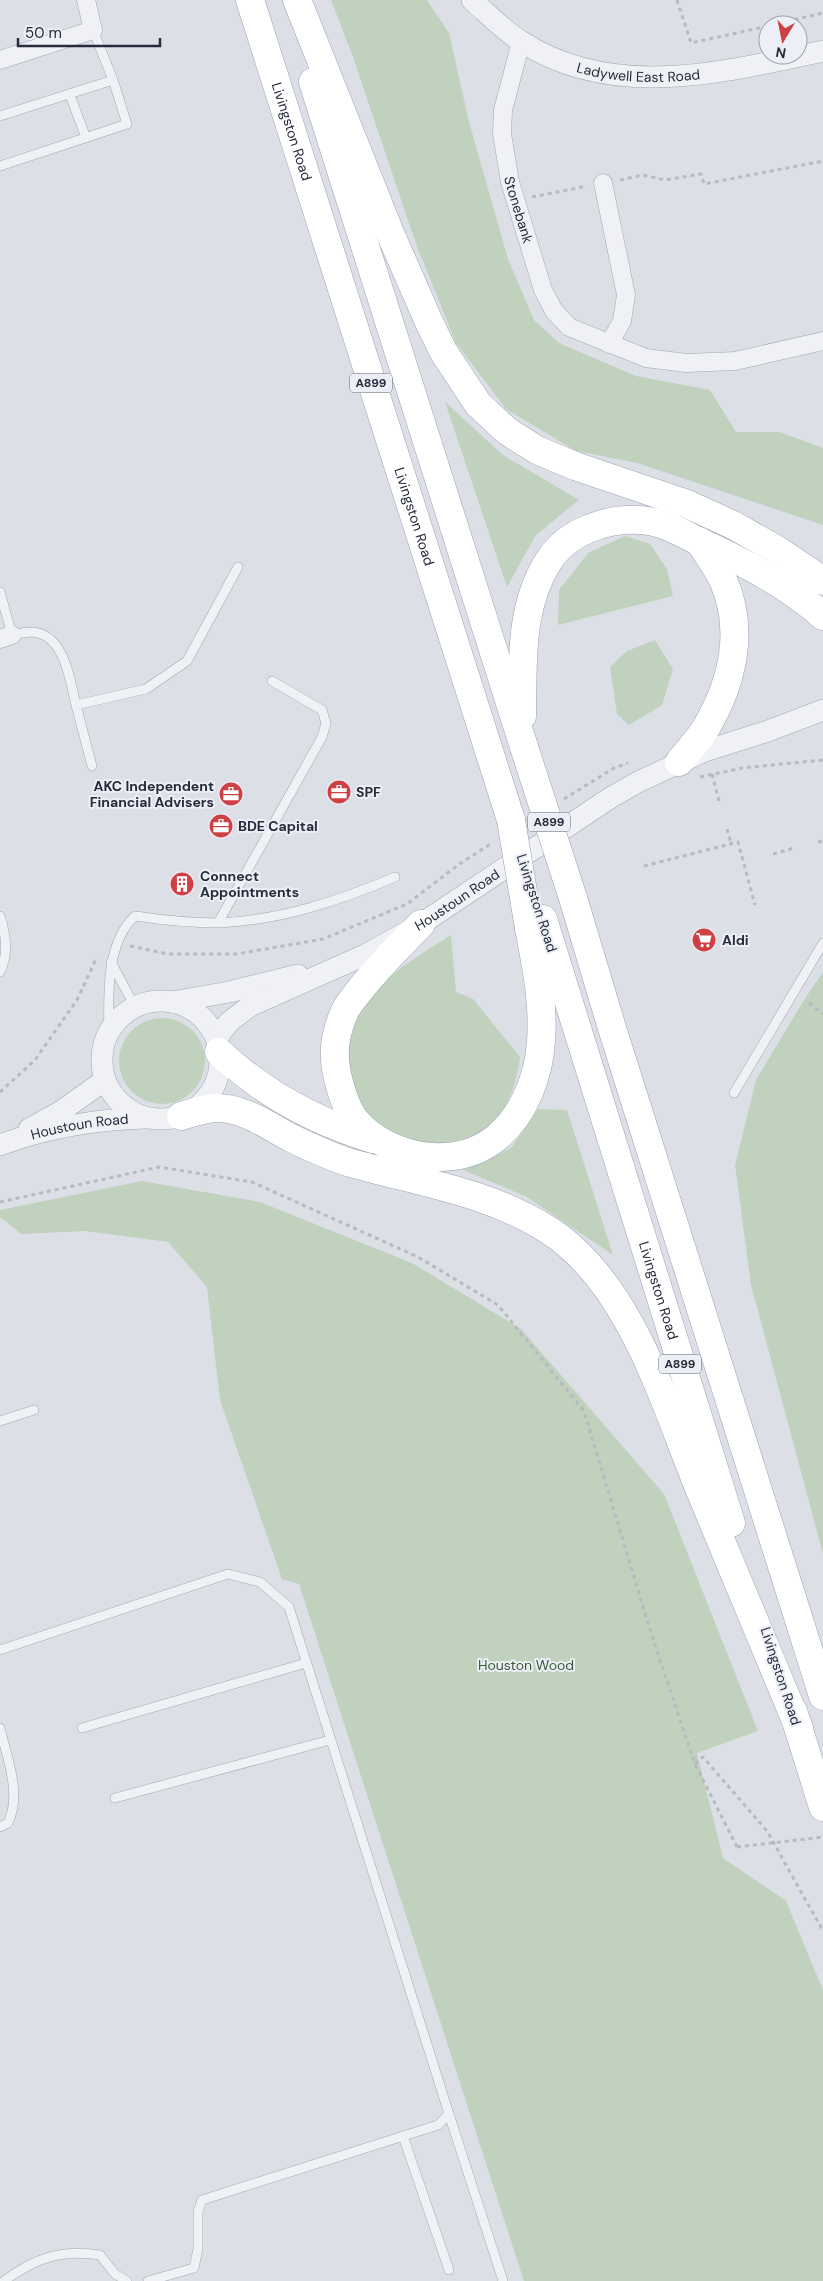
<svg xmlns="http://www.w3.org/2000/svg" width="823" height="2281" font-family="'DM Sans',sans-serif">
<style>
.green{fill:#c0d1be}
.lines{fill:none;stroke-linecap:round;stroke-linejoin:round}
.service-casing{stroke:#a2a6b1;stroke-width:10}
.minor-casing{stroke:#a2a6b1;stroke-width:19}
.tertiary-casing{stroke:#a2a6b1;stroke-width:22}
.primary-casing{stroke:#9ca2b2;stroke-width:29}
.path{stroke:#b7bac1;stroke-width:3;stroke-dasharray:4 4;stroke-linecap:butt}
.service{stroke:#eff1f5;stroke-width:9}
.minor{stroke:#eff1f5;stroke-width:18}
.tertiary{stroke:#eff1f5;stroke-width:21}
.primary{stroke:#fff;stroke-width:28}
.primary-bridge-casing{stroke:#9ca2b2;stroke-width:29;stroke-linecap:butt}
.path-bridge{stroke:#b7bac1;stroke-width:3;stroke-dasharray:4 4;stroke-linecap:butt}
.primary-bridge{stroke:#fff;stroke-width:28}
.labels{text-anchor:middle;stroke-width:4;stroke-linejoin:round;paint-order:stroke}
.shield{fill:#eceff5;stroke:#616674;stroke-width:1}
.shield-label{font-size:12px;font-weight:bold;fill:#262c3d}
.street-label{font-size:14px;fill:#262c3d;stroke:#eceff5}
.poi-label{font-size:14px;font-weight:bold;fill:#262c3d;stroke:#eceff5;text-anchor:start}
.park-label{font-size:14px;fill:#365934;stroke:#eceff5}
</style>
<rect width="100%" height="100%" fill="#dddfe7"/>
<!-- green -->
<path class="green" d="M331,0H427L449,33L469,122L508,259L534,320L559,343L636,376L710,390L736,432H779L823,448V525L637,463L576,451L506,409L456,343L416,244L353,57Z
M445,402L503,455L579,500L536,535L507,587Z
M625,536L650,544L667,569L673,596L558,625L559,590L588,553Z
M655,640L673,669L662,705L629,725L617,714L610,667L627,651Z
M451,935L456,992L473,999L520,1057C517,1079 510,1106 493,1123C484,1132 468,1138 456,1141C392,1156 336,1103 350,1038C353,1024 362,1005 372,994C394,969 423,953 451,935Z
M823,972V1554L751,1285L735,1165L756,1080L804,1000Z
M119 1061a43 43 0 1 1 86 0a43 43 0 1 1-86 0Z
M538,1109L567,1110L613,1255L527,1197L463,1170L511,1148Z
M142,1181L260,1202L412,1263L521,1329L664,1494L758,1731L697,1753L723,1858L786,1901L823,1990V2281H524L299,1584L282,1579L220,1400L207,1287L168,1242L85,1231L21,1234L0,1217V1210Z"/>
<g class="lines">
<defs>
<path id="service" d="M70,95L86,138
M0,116L113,80
M0,166L127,124L113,80L93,30
M0,592L12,635C18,634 25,632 31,632C65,633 70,681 76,705L146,689L187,661L238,567
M76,705L92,766
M0,916C6,934 9,954 0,972
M218,923L322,737L326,723L322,710L272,681
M111,962L135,1007
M109,1033C108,997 106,942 135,916C162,920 191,923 219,923C281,920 339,901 395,877
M734,1093L823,943
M0,1421L34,1410
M0,1650L228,1574L260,1582L289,1607L449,2114L438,2125L202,2200L198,2212V2249L194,2268L148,2281
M0,1728C7,1758 22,1794 8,1823L0,1827
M82,1728L306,1663
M115,1798L330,1740
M449,2114L503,2281
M403,2136L449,2270
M4,2281C35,2258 62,2249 100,2255L115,2274L127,2281"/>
<g id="minor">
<path id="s1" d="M521,42L503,110L502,134L510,182L543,290L554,311L569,327L646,358L686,363L735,361L823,341"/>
<path d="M0,60L93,30L86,0"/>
<path d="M603,183L626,295L622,321L609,344"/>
<path d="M0,639L12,635"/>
</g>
<g id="tertiary">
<path id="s2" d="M472,0C488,14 504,31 522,42C614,101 725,72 823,51"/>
<circle cx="161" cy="1060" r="59"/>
<path d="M172,1002L229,992L298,975"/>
<path id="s3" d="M216,1039L229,1022L250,1006L367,954L421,924L610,798L638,782L705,751L768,731L823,710"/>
<path d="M29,1129L60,1112L105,1080"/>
<path id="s4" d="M0,1145C45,1128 98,1119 146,1118"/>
</g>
<g id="primary">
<path id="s5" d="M250,0L511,820"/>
<path d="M297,0L390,233L429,322L443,351L478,404L507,431L537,450L575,466L687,504L733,525L779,551L823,581"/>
<path d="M313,82L524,747"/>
<path d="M522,716C523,664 519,608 548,562C566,532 606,518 640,520C662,521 680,532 700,542C743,562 787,584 823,616"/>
<path d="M679,762C688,751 700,739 707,726C733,681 745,629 723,580C717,567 707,554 699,541"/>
<path d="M573,898L612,1028L823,1696"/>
<path id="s6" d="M543,919L731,1523"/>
<path d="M421,924C399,946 378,967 359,991C354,998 347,1005 344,1013C333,1039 332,1059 340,1086C343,1097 348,1111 355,1120C388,1159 456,1171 496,1138C524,1115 539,1076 541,1041C544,1003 536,965 529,928"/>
<path d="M219,1052C263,1093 316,1122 373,1139"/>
<path d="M181,1116C191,1113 203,1109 214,1108C244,1107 268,1126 293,1139C312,1148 331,1157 351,1163C418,1182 490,1192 550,1231C632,1285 665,1406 701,1493C734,1571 766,1650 799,1728"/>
<path d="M793,1711L823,1807"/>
</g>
</defs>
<!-- service casing -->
<use href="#service" class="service-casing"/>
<!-- minor casing -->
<use href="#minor" class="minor-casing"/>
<!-- tertiary casing -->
<use href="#tertiary" class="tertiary-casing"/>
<!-- primary casing -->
<use href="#primary" class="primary-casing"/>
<!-- path -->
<path class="path" d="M677,0L691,43L768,26
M771,25L823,13
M620,180L643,175L665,180L701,174L704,184L823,161
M532,197L587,186
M712,774L719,801
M700,777L742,768L823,760
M564,799L614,768L628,763
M727,829L731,843
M818,842L823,841
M773,854L794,848
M644,866L738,842L755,905
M130,946L168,954H237L323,939L407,904L458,865L492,843
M809,1003L823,1014
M0,1092L35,1060L77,1000L97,957
M0,1202L159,1167L252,1182L418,1257L498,1305L584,1411L651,1633L695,1764L737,1847
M695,1764L703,1757L767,1831L823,1931"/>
<!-- service -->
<use href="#service" class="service"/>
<!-- minor -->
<use href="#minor" class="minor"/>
<!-- tertiary -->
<use href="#tertiary" class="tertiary"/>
<!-- primary -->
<use href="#primary" class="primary"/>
<defs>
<path id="primary-bridge" d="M524,747L573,898
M511,820L529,928"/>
</defs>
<!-- primary-bridge casing -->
<use href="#primary-bridge" class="primary-bridge-casing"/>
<!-- path-bridge -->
<path class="path-bridge" d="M737,1847L823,1837"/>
<!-- primary-bridge -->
<use href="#primary-bridge" class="primary-bridge"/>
</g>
<!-- icons -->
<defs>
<symbol id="office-disc" viewBox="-11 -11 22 22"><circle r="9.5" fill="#ce4044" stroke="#eceff5"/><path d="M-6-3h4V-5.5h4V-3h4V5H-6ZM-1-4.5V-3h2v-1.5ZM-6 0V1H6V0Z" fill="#fff"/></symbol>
<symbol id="building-disc" viewBox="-11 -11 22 22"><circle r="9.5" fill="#ce4044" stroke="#eceff5"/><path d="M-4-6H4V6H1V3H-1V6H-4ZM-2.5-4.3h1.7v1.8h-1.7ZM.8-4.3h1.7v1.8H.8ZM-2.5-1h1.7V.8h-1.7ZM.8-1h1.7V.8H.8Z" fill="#fff"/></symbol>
<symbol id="supermarket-disc" viewBox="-11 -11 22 22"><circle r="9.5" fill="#ce4044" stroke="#eceff5"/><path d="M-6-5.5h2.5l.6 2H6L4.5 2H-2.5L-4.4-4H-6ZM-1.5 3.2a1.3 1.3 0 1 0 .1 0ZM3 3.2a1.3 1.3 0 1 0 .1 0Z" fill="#fff"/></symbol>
</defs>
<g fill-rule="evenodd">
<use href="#office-disc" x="325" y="778" width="28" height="28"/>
<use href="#office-disc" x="217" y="780" width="28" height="28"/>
<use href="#office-disc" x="207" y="812" width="28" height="28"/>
<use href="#building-disc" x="168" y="870" width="28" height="28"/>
<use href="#supermarket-disc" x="690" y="926" width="28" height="28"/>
</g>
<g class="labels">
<!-- shield labels -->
<g class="shield">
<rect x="350" y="373.5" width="42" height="19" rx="4"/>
<rect x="528" y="812.5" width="42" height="19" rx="4"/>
<rect x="659" y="1354.5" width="42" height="19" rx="4"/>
</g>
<g class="shield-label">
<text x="371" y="387">A899</text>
<text x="549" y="826">A899</text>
<text x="680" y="1368">A899</text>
</g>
<!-- street labels -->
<g class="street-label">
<text dy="5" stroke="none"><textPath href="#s2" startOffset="188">Ladywell East Road</textPath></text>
<text dy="5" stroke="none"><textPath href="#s5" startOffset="138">Livingston Road</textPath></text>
<text dy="5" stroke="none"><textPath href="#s1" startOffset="172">Stonebank</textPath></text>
<text dy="5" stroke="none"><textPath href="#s5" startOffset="542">Livingston Road</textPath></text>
<text dy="5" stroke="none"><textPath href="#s3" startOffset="281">Houstoun Road</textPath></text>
<text transform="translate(537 903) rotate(72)" y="5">Livingston Road</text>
<text dy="5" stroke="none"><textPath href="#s4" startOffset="82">Houstoun Road</textPath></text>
<text dy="5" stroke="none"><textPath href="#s6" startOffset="389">Livingston Road</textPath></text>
<text transform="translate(781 1676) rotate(72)" y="5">Livingston Road</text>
</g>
<!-- poi labels -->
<g class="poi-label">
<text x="214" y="791" text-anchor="end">AKC Independent<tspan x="214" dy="16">Financial Advisers</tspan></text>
<text x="356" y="797">SPF</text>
<text x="238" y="831">BDE Capital</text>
<text x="200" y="881">Connect<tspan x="200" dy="16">Appointments</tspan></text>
<text x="722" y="945">Aldi</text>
</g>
<!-- park labels -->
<g class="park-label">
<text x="526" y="1670">Houston Wood</text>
</g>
</g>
<!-- north arrow -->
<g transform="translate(783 40) rotate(190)"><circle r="24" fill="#eceff5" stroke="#9da1ab"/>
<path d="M0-4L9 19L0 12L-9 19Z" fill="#ce4044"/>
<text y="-8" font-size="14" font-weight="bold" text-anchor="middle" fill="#262c3d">N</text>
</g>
<!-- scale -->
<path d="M18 38v8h142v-8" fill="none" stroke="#262c3d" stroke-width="2.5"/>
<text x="25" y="38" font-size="15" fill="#262c3d" stroke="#eceff5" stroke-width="4" paint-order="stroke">50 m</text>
</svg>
